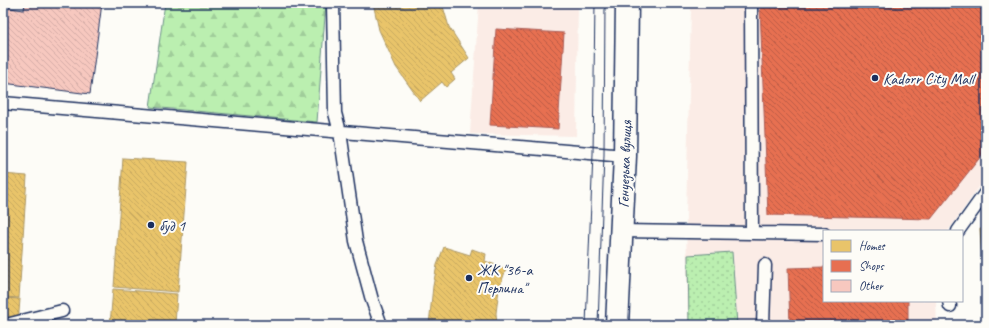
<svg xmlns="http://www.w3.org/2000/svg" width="989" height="328" font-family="Caveat,sans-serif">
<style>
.built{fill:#fbece6}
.grass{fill:url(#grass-dots);stroke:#6b8f87}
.forest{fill:url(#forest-firs);stroke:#6b8f87}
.homes{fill:url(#homes-back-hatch);stroke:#ab9766}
.shops{fill:url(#shops-back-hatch);stroke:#aa5c55}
.building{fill:url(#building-back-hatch);stroke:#1b2f5e}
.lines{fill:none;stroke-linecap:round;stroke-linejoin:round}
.service-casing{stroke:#1b2f5e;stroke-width:15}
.secondary-casing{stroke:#1b2f5e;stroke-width:25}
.service{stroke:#fdfcf7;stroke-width:12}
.secondary{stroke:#fdfcf7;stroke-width:22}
.tram{stroke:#1b2f5e;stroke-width:1}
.poi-dot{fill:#1b2f5e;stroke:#fdfcf7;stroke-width:1.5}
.labels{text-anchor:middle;stroke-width:4;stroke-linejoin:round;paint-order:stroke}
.poi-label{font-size:16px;fill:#1b2f5e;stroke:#fdfcf7;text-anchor:start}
.street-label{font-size:16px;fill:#1b2f5e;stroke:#fdfcf7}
</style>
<defs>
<pattern id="grass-dots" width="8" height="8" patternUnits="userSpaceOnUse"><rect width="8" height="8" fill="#bbefb0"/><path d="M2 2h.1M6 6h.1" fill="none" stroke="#a0cd9a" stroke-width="1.8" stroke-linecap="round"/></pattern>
<pattern id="forest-firs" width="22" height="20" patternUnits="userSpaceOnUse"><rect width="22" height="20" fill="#bbefb0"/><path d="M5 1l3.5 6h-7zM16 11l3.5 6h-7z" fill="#a0cd9a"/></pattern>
<pattern id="homes-back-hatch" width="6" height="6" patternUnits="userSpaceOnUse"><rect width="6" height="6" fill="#e9c46a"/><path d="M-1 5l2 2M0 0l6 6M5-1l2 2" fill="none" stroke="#c7a95e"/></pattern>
<pattern id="shops-back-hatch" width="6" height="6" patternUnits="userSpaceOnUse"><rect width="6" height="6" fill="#e76f51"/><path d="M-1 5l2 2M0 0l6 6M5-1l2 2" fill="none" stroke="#ba5c46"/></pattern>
<pattern id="building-back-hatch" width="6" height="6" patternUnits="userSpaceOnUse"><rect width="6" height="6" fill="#f7c8bf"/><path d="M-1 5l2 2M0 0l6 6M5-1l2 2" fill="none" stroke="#d3aca7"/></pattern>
</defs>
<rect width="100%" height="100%" fill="#fdfcf7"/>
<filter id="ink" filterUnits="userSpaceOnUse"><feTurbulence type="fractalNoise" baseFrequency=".025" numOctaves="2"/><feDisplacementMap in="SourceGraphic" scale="8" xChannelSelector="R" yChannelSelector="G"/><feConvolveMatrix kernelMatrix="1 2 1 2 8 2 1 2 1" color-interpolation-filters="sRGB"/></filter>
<g filter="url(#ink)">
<!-- built -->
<path class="built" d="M479,3H578L576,136L470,134Z
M689,3H986V177L948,231H824V301H936L937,325H688L686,217L691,9Z"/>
<!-- grass -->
<path class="grass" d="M732,252L737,325H689L688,255Z"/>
<!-- forest -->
<path class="forest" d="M165,3H326L317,122L150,107Z"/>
<!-- homes -->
<path class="homes" d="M373,3H442L449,27L469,58L451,73L455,79L446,87L442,82L420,101L396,67L379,30Z
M123,158L188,162L178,292L114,287Z
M3,174L27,176L19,298L3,297Z
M980,229H986V324Z
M444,247L470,255L472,249L486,254L485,261L506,269L499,289L496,313L497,325H429L433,286L437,265Z
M113,289L177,294L175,325H110Z
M3,298L20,299L18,325H3Z"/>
<!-- shops -->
<path class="shops" d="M820,3H986V150L931,219L768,215L760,7Z
M496,29L564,33L558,129L490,125Z
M824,267V301H908V325H790L788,268Z"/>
<!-- building -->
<path class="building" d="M25,3H102L90,94L3,83V7L24,10Z"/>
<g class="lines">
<defs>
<path id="service" d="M333,3L335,113L340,132L356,241L372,300L381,325
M751,3L752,233
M3,103L625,156
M621,231L824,234
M958,231L986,192
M949,301L950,306
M6,325L62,311
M763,325L765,265"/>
<path id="secondary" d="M617,325L625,156L627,3"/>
</defs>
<!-- service casing -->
<use href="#service" class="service-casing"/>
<!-- secondary casing -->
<use href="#secondary" class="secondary-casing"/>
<!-- service -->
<use href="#service" class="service"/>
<!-- secondary -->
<use href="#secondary" class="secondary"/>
<!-- tram -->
<path class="tram" d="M586,325L593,154L595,3
M598,325L604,155L605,3"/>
</g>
</g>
<!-- markers -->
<g class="poi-dot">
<circle cx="875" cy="78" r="4"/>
<circle cx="151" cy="225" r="4"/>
<circle cx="469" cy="278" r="4"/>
</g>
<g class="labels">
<!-- poi labels -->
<g class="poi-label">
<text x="883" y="84">Kadorr City Mall</text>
<text x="159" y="231">буд 1</text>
<text x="477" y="275">ЖК "36-а<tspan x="477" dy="18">Перлина"</tspan></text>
</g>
<!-- street labels -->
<g class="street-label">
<text transform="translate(624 164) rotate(-88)" y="6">Генуезька вулиця</text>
</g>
</g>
<!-- margin -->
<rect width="989" height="328" fill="none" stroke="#fdfcf7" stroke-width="16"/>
<rect x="8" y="8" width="973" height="312" fill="none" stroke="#1b2f5e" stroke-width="1.5" filter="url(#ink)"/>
<!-- legend -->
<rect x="823" y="230" width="140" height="72" fill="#fdfcf7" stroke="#a3aaba"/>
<rect x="831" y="240" width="20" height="12" fill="#e9c46a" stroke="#a3aaba"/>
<text x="859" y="250" font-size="12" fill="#1b2f5e">Homes</text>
<rect x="831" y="260" width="20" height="12" fill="#e76f51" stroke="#a3aaba"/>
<text x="859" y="270" font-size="12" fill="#1b2f5e">Shops</text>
<rect x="831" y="280" width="20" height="12" fill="#f7c8bf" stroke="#a3aaba"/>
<text x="859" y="290" font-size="12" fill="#1b2f5e">Other</text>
</svg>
